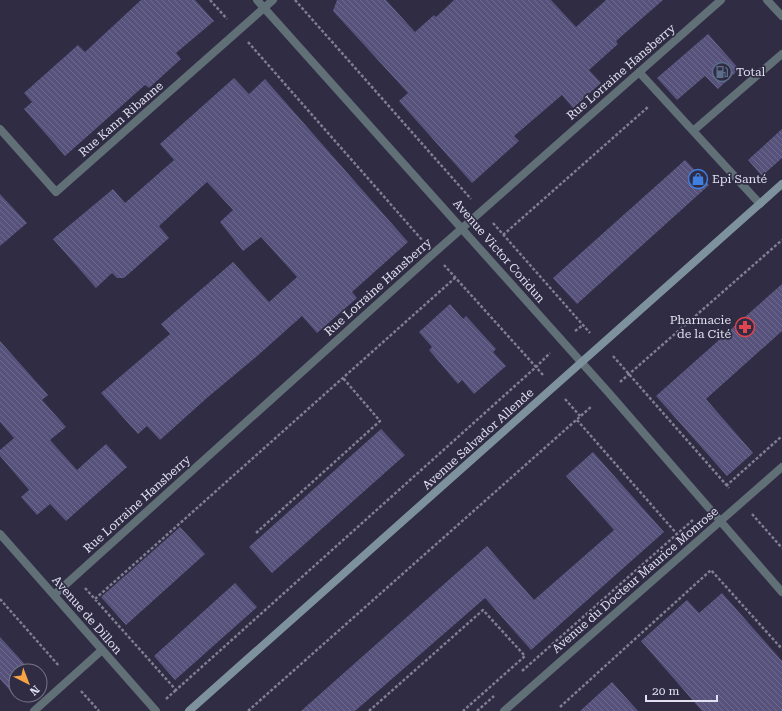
<svg xmlns="http://www.w3.org/2000/svg" width="782" height="711" font-family="'Roboto Serif',serif">
<style>
.building{fill:url(#building-back-hatch)}
.lines{fill:none;stroke-linecap:round;stroke-linejoin:round}
.path{stroke:#807e92;stroke-width:2.5;stroke-dasharray:3 2;stroke-linecap:butt}
.lane{stroke:#616f76;stroke-width:8}
.street{stroke:#616f76;stroke-width:8}
.secondary{stroke:#7d929d;stroke-width:8}
.labels{text-anchor:middle;stroke-width:3.5;stroke-linejoin:round;paint-order:stroke}
.street-label{font-size:12px;fill:#e1e0f0;stroke:#2f2c44}
.poi-label{font-size:12px;fill:#e1e0f0;stroke:#2f2c44;text-anchor:start}
</style>
<defs>
<pattern id="building-back-hatch" width="6" height="6" patternUnits="userSpaceOnUse"><rect width="6" height="6" fill="#57527b"/><path d="M-1 5l2 2M0 0l6 6M5-1l2 2" fill="none" stroke="#6f6b8e"/></pattern>
</defs>
<rect width="100%" height="100%" fill="#2f2c44"/>
<!-- building -->
<path class="building" d="M141,0H195L214,21L176,53L181,59L149,88L145,85L65,156L24,109L32,102L24,93L78,45L85,52Z
M337,0H386L415,32L434,15L436,17L454,0H551L576,27L606,0H663L616,41L618,44L589,70L601,83L573,108L562,95L514,136L519,141L472,183L399,101L408,93L333,11Z
M708,34L739,69L718,89L705,76L677,100L657,78Z
M234,78L249,94L265,79L408,242L352,292L357,298L317,333L302,316L256,357L208,397L160,440L147,426L138,434L101,393L170,334L161,324L233,262L269,302L297,277L261,237L243,251L220,222L233,210L207,182L159,226L169,238L124,278H117L112,273L96,288L53,239L113,189L125,203L174,160L160,144Z
M782,129V158L762,176L748,160Z
M685,160L709,185L577,304L553,278Z
M0,194L27,223L0,246Z
M782,284V331L706,399L753,453L727,476L656,396Z
M450,304L463,319L466,316L496,349L493,352L506,366L474,394L462,380L458,384L429,350L432,347L419,332Z
M0,341L48,395L42,400L66,427L50,440L77,470L106,444L127,467L66,521L50,504L37,515L21,497L29,490L0,456V450L14,438L0,422Z
M381,429L405,455L272,573L249,547Z
M593,452L664,532L531,650L485,598L355,711H301L487,546L534,600L614,530L566,476Z
M180,527L205,554L126,625L101,597Z
M235,583L257,607L175,680L154,656Z
M722,593L782,661V711H702L641,641L687,600L699,613Z
M0,637L31,671H16V695L15,696L0,679Z
M612,682L638,711H580Z"/>
<g class="lines">
<!-- path -->
<path class="path" d="M210,0L227,19
M295,0L471,199
M248,42L423,241
M493,223L590,333
M503,235L648,107
M575,331L583,325
M613,356L729,488
M543,375L536,367L550,353
M620,382L782,240
M565,399L580,416
M577,420L677,534
M726,486L782,436
M752,514L782,548
M256,533L380,421L343,378
M85,588L176,690L536,367L444,265
M0,599L59,666
M95,599L456,277
M522,671L694,519
M81,691L99,711
M166,699L176,690
M560,707L711,570L782,649
M248,711L592,406
M369,711L483,610L525,656L463,711
M477,711L494,696"/>
<!-- lane -->
<path class="lane" d="M34,711L102,650"/>
<!-- street -->
<path class="street" d="M257,0L608,392L782,592
M767,0L782,16
M639,72L760,204
M0,129L56,192L273,0
M693,131L782,54
M0,534L156,711
M54,595L434,253L721,0
M504,711L782,467"/>
<!-- secondary -->
<path class="secondary" d="M189,711L782,184"/>
</g>
<!-- icons -->
<defs>
<symbol id="fuel-ring" viewBox="-11 -11 22 22"><circle r="9.5" fill="#2f2c44" stroke="#5c6f8a" stroke-width="1.5"/><path d="M-5.5-6h7V0h2V4h1.3V-2.5L3-4.5l.8-.8L6-3V5H2.5V1h-1V6h-7ZM-4.2-4.7v3.2H.2V-4.7Z" fill="#5c6f8a"/></symbol>
<symbol id="shop-ring" viewBox="-11 -11 22 22"><circle r="9.5" fill="#2f2c44" stroke="#3f7fe0" stroke-width="1.5"/><path d="M-5-2.5h2.3a2.7 3.5 0 0 1 5.4 0H5L5.5 6h-11ZM-1.5-2.5h3a1.5 2.3 0 0 0-3 0Z" fill="#3f7fe0"/></symbol>
<symbol id="pharmacy-ring" viewBox="-11 -11 22 22"><circle r="9.5" fill="#2f2c44" stroke="#e0444e" stroke-width="1.5"/><path d="M-2-6h4v4h4v4h-4v4h-4v-4h-4v-4h4Z" fill="#e0444e"/></symbol>
</defs>
<g fill-rule="evenodd">
<use href="#fuel-ring" x="711" y="61" width="22" height="22"/>
<use href="#shop-ring" x="687" y="168" width="22" height="22"/>
<use href="#pharmacy-ring" x="734" y="316" width="22" height="22"/>
</g>
<g class="labels">
<!-- street labels -->
<g class="street-label">
<text transform="translate(621 72) rotate(-41)" y="4">Rue Lorraine Hansberry</text>
<text transform="translate(121 119) rotate(-41)" y="4">Rue Kann Ribanne</text>
<text transform="translate(499 251) rotate(49)" y="4">Avenue Victor Coridun</text>
<text transform="translate(378 287) rotate(-42)" y="4">Rue Lorraine Hansberry</text>
<text transform="translate(478 439) rotate(-42)" y="4">Avenue Salvador Allende</text>
<text transform="translate(137 504) rotate(-42)" y="4">Rue Lorraine Hansberry</text>
<text transform="translate(635 580) rotate(-41)" y="4">Avenue du Docteur Maurice Monrose</text>
<text transform="translate(87 615) rotate(49)" y="4">Avenue de Dillon</text>
</g>
<!-- poi labels -->
<g class="poi-label">
<text x="736" y="76">Total</text>
<text x="712" y="183">Epi Santé</text>
<text x="731" y="324" text-anchor="end">Pharmacie<tspan x="731" dy="14">de la Cité</tspan></text>
</g>
</g>
<!-- north arrow -->
<g transform="translate(28 683) rotate(138)"><circle r="19" fill="#2f2c44" stroke="#767489"/>
<path d="M0-3L7 15L0 10L-7 15Z" fill="#f5a345"/>
<text y="-6" font-size="11" font-weight="bold" text-anchor="middle" fill="#e1e0f0">N</text>
</g>
<!-- scale -->
<path d="M646 695v6h71v-6" fill="none" stroke="#e1e0f0" stroke-width="2"/>
<text x="652" y="695" font-size="12" fill="#e1e0f0" stroke="#2f2c44" stroke-width="3" paint-order="stroke">20 m</text>
</svg>
